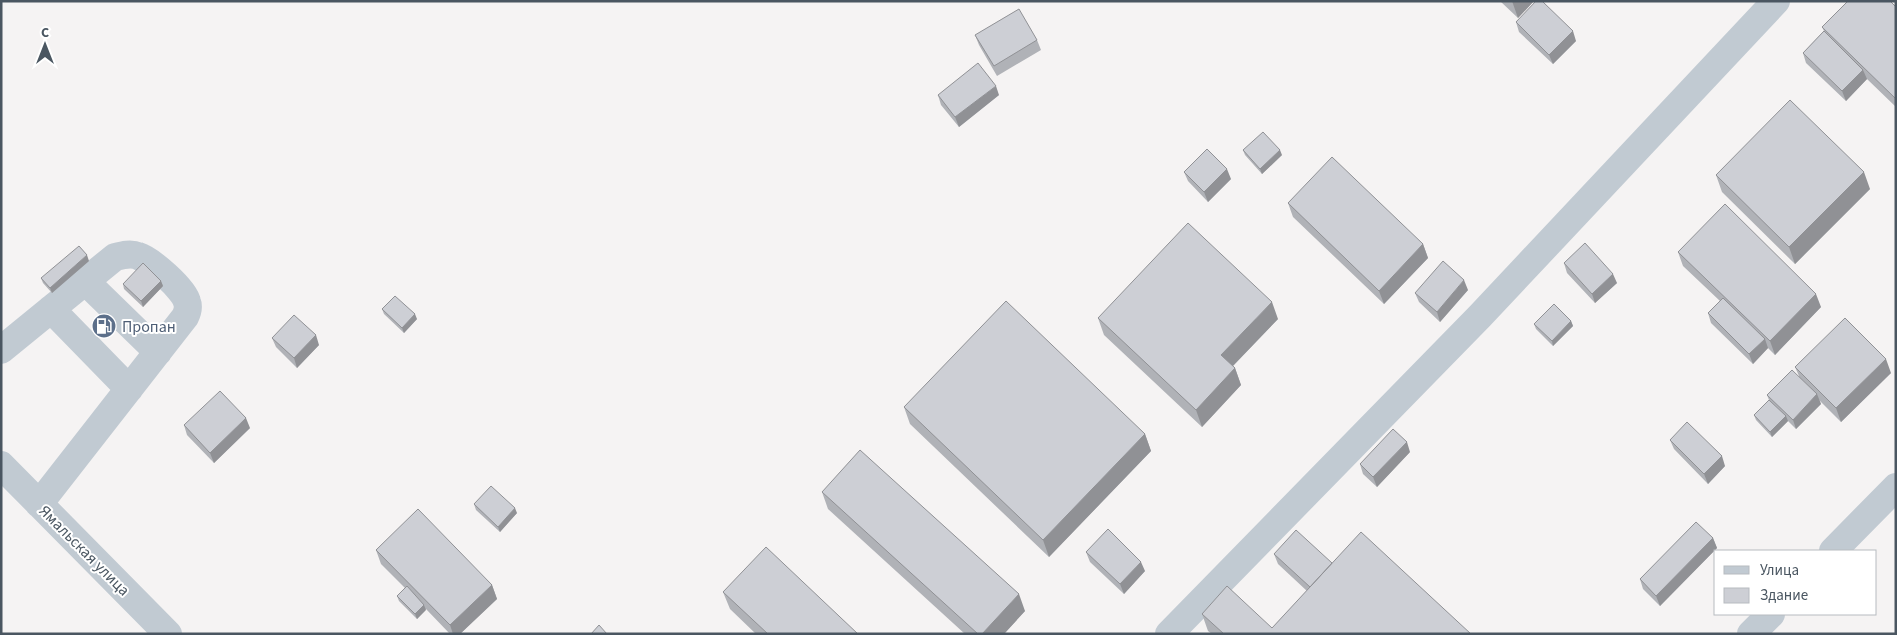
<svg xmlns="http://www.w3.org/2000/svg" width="1897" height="635" font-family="'Source Sans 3',sans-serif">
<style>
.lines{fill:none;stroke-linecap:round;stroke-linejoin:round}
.minor{stroke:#c1cad2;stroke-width:28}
.wall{fill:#b0b2b7}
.shaded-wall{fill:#909195}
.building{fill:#cdcfd5;stroke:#909195}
.labels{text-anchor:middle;stroke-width:4;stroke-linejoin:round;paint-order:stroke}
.service-label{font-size:16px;fill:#4e5e75;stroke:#fff;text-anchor:start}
.street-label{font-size:16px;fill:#4a5661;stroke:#fff}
</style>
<rect width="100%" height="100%" fill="#f5f3f3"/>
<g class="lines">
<!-- minor -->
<path class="minor" d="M85,281L158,352
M51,309L129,389
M1,350L115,257C123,255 131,253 138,256C151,260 184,289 187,302C189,307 187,313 185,317L39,504
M1,465L168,634
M1833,551L1896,487
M1169,634L1480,316L1776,1
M1751,634L1771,614"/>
</g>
<!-- wall -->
<path class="wall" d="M1500,1H1534L1518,18Z
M1896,7V107L1867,79L1846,101L1806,63L1803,53L1824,31L1822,27Z
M1516,22L1576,41L1553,64L1519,32Z
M975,35L1037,40L1041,50L997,76L979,45Z
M938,95H999L959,127L941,105Z
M1243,150L1282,155L1262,174L1245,155Z
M1184,172L1231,179L1208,202L1188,181Z
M1716,175L1870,189L1795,264L1722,192Z
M1288,203L1423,244L1428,258L1384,304L1293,217Z
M1678,252L1821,307L1775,355L1768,348L1753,364L1711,323L1708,313L1720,301L1683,266Z
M89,261L52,293L43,283L41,278Z
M1564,263L1617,283L1595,303L1567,273Z
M161,281L163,286L143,307L124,289L123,284Z
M1468,290L1440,322L1419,302L1415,293Z
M382,309L417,319L404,333L384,314Z
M1098,318L1278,319L1233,366L1235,368L1241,385L1202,427L1104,335Z
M1571,321L1573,326L1553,346L1536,329L1534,324Z
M272,338L319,345L297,368L276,347Z
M1795,367L1891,373L1841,422L1819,400L1821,404L1796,429L1788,421L1772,437L1756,420L1754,415L1769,400L1767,395L1799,376Z
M904,407L1145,434L1151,451L1049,557L910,424Z
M184,425L250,428L214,463L187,435Z
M1670,440L1725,466L1708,484L1674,449Z
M1410,452L1377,487L1363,474L1360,464Z
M822,492L1025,611L1004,634H965L828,509Z
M474,504L517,513L500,532L476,510Z
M1713,538L1717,548L1660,606L1643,589L1640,579Z
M376,550L492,585L497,599L460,634H450L426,609L417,619L399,601L397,596L405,588L381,564Z
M1086,552L1145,571L1124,594L1090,562Z
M1274,554L1332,563L1471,634H1212L1208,631L1202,614L1272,628L1307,591L1278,564Z
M723,592L858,634H756L730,609Z"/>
<!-- shaded-wall -->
<path class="shaded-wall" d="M1512,1H1534L1518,18Z
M1573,31L1576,41L1553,64L1549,55Z
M1863,70L1867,79L1846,101L1842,91Z
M996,86L999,95L959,127L955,117Z
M1280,150L1282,155L1262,174L1260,169Z
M1227,169L1231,179L1208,202L1204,192Z
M1864,172L1870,189L1795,264L1789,247Z
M1423,244L1428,258L1384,304L1379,291Z
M87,255L89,261L52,293L50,288Z
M1613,274L1617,283L1595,303L1592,294Z
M1464,280L1468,290L1440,322L1437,312Z
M161,281L163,286L143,307L141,301Z
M1816,294L1821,307L1775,355L1770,341Z
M1272,302L1278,319L1227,372L1221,355Z
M415,314L417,319L404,333L402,328Z
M1571,321L1573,326L1553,346L1552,341Z
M316,335L319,345L297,368L294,358Z
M1765,339L1768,348L1753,364L1749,354Z
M1886,359L1891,373L1841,422L1836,408Z
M1235,368L1241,385L1202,427L1196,410Z
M1817,394L1821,404L1796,429L1793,420Z
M1786,416L1788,421L1772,437L1770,432Z
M246,418L250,428L214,463L210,453Z
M1145,434L1151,451L1049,557L1043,540Z
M1407,442L1410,452L1377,487L1373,477Z
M1722,456L1725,466L1708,484L1704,474Z
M515,508L517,513L500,532L498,527Z
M1713,538L1717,548L1660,606L1656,596Z
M1141,562L1145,571L1124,594L1120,584Z
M492,585L497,599L460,634H453L450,625Z
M1019,594L1025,611L1004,634H982Z
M424,605L426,610L417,619L415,614Z"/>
<!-- building -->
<path class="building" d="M1536,1H1542L1573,31L1549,55L1516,22Z
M1848,1H1890L1896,7V99L1822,27Z
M1019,9L1037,40L994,66L975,35Z
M1824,31L1863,70L1842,91L1803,53Z
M978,63L996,86L955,117L938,95Z
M1790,100L1864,172L1789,247L1716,175Z
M1263,132L1280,150L1260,169L1243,150Z
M1207,149L1227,169L1204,192L1184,172Z
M1332,157L1423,244L1379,291L1288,203Z
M1725,204L1816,294L1770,341L1678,252Z
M1188,223L1272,302L1221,355L1235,368L1196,410L1098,318Z
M1585,243L1613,274L1592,294L1564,263Z
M79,246L87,255L50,288L41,278Z
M1443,261L1464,280L1437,312L1415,293Z
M143,263L161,281L141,301L123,284Z
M395,296L415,314L402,328L382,309Z
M1723,298L1765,339L1749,354L1708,313Z
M1006,301L1145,434L1043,540L904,407Z
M1554,304L1571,321L1552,341L1534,324Z
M294,315L316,335L294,358L272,338Z
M1845,318L1886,359L1836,408L1795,367Z
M1792,370L1817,394L1793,420L1767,395Z
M220,391L246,418L210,453L184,425Z
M1769,400L1786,416L1770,432L1754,415Z
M1687,422L1722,456L1704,474L1670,440Z
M1393,429L1407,442L1373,477L1360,464Z
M860,450L1019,594L982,634H978L822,492Z
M491,486L515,508L498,527L474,504Z
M418,509L492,585L450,625L376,550Z
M1696,522L1713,538L1656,596L1640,579Z
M1108,529L1141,562L1120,584L1086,552Z
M1296,530L1332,563L1310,587L1274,554Z
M1361,532L1471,634H1224L1202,614L1227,586L1272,628Z
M766,547L858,634H768L723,592Z
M407,586L424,605L415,614L397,596Z
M599,625L607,634H591Z"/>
<!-- icons -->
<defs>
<symbol id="fuel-disc" viewBox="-11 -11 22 22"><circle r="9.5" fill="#5c6f8a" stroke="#fff"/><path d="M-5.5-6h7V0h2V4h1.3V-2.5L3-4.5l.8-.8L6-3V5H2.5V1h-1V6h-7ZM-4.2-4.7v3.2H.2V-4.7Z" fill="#fff"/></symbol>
</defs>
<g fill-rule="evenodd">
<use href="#fuel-disc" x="90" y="312" width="28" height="28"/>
</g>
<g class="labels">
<!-- service labels -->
<g class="service-label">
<text x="122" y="332">Пропан</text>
</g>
<!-- street labels -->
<g class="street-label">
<text transform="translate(85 550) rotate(45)" y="6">Ямальская улица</text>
</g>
</g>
<!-- border -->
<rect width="1897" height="635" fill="none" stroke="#4a5661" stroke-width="5"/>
<!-- legend -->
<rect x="1714" y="550" width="162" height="65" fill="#ffffff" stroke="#b7bbc0"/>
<rect x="1724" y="566" width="25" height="8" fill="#c1cad2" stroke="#b7bbc0"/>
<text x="1760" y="575" font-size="15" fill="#4a5661">Улица</text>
<rect x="1724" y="588" width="25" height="15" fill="#cdcfd5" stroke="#b7bbc0"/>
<text x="1760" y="600" font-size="15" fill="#4a5661">Здание</text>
<!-- north arrow -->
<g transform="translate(45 45)" stroke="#ffffff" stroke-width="4" paint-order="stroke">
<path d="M0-4L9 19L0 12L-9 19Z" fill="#4a5661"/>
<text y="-8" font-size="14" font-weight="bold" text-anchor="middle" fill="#4a5661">С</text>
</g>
</svg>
